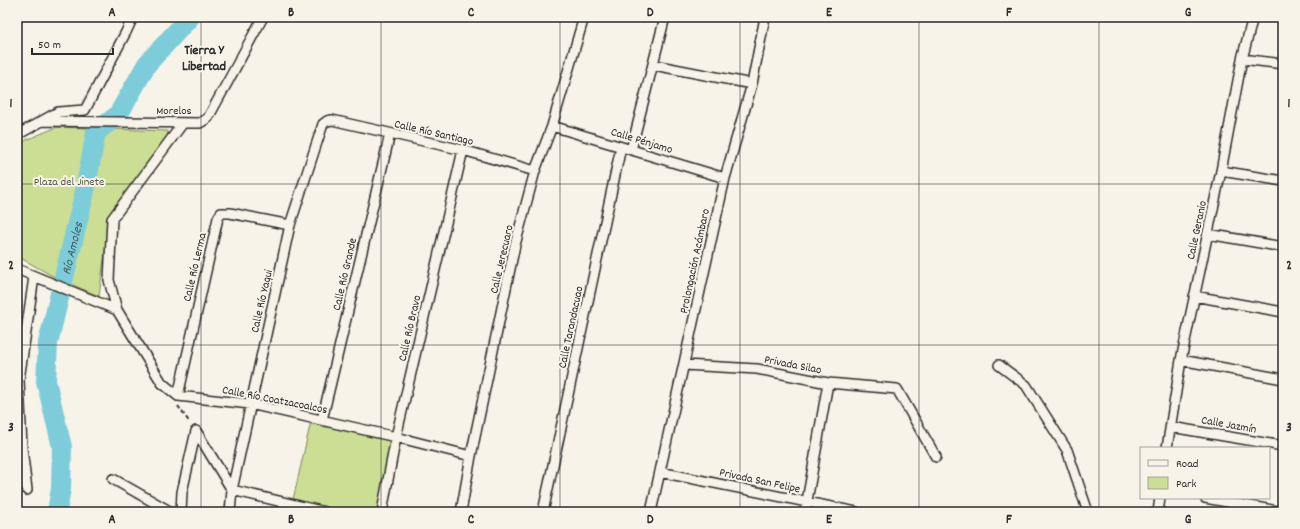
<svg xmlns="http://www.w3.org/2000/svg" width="1300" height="529" font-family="Dekko,sans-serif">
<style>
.green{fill:#cbde93;stroke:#7b845f}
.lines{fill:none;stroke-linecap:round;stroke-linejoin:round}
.river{stroke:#7dccda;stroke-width:20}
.street-casing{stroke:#2b2b2b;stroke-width:12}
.path{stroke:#2b2b2b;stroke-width:2;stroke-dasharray:4 3;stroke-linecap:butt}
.street{stroke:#f7f3e8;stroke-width:9}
.grid{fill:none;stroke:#2b2b2b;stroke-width:1;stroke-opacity:0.55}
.labels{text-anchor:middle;stroke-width:4;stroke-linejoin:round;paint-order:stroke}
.street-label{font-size:12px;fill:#2b2b2b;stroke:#f7f3e8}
.park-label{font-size:12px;fill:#535845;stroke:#f7f3e8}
.water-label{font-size:13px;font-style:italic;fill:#445b60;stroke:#f7f3e8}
.quarter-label{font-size:14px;font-weight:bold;fill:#2b2b2b;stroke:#f7f3e8}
.neatline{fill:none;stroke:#2b2b2b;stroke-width:1.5}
.grid-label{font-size:13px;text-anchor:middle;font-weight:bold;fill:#2b2b2b}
</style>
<rect width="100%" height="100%" fill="#f7f3e8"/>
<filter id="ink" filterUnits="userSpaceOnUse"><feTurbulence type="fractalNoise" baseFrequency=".025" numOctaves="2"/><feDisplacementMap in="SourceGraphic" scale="8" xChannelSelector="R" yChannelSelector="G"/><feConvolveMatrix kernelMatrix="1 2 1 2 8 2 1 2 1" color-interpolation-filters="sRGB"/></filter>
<g filter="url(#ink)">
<!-- green -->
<path class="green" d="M57,127L167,131L168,138L110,216L99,296L56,278L17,256V150L26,140Z
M312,417L396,437L382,512H325L292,504Z"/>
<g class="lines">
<!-- river -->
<path class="river" id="s1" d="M57,512L61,488L62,447L46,381L48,343L85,191L96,132L118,115L147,64L190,17"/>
<defs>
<path id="street" d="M1242,59L1283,64
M654,65L752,84
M42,121L200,123L208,118L263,17
M552,126L725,178
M17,135L58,112L85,110L126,32L133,17
M631,150L665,17
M1221,171L1283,181
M1208,234L1283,247
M17,269L117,310L162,383L178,396L250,404L396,437L471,456
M1194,296L1283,312
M117,310L109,280L112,219L183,123
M1181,360L1283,379
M684,365L757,369L828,383L897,389L936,457
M999,365L1026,385L1067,450L1088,512
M178,396L218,218L221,213H230L290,225
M322,420L390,134
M1171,427L1283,446
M196,431L232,490
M1167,448L1181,360L1221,171L1242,59L1253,17
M660,472L856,512
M113,479L171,512
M27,490L22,448L19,380L34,277
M232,490L325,512
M1205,498L1283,512
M181,512L182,492L196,431
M230,512L232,490L290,225L323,124L327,121L332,120L463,150L535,171
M382,512L396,437L463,150
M461,512L471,456L515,245L535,171L552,126L584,17
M543,512L621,147
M651,512L725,178L752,84L765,17
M805,512L828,383
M1158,512L1160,498"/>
</defs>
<!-- street casing -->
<use href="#street" class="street-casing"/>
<!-- path -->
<path class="path" d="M178,406L190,423"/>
<!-- street -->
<use href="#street" class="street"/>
</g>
</g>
<!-- grid -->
<path class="grid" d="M201,17V512M381,17V512M560,17V512M740,17V512M919,17V512M1099,17V512M17,184H1283M17,345H1283"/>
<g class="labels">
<!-- street labels -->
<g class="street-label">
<text x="174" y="114">Morelos</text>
<text transform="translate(434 132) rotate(13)" y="4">Calle Río Santiago</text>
<text transform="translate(642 140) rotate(17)" y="4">Calle Pénjamo</text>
<text transform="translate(1196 230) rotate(-78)" y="4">Calle Geranio</text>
<text transform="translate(501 259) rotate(-77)" y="4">Calle Jerecuaro</text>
<text transform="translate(694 261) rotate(-78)" y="4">Prolongación Acámbaro</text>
<text transform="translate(194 267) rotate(-77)" y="4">Calle Río Lerma</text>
<text transform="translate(344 274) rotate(-77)" y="4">Calle Río Grande</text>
<text transform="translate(261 301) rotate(-77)" y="4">Calle Río Yaqui</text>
<text transform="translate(570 327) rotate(-78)" y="4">Calle Tarandacuao</text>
<text transform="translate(409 328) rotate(-77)" y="4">Calle Río Bravo</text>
<text transform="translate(793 364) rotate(11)" y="4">Privada Silao</text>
<text transform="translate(275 399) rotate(11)" y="4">Calle Río Coatzacoalcos</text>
<text transform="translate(1229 424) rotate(10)" y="4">Calle Jazmín</text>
<text transform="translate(760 480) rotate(12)" y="4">Privada San Felipe</text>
</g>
<!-- park labels -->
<g class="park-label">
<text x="69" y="185">Plaza del Jinete</text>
</g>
<!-- water labels -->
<g class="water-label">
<text dy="5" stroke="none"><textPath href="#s1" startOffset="269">Río Amoles</textPath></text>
</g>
<!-- quarter labels -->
<g class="quarter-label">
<text x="204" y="54">Tierra Y<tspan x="204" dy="16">Libertad</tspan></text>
</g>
</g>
<!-- margin -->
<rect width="1300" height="529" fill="none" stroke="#f7f3e8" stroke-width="44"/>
<!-- legend -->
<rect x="1140" y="447" width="130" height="52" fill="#f7f3e8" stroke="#a5a39c"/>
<rect x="1148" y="460" width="20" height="6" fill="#f7f3e8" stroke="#a5a39c"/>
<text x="1176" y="467" font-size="12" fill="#2b2b2b">Road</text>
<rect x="1148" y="477" width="20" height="12" fill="#cbde93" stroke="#a5a39c"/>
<text x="1176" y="487" font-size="12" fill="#2b2b2b">Park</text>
<!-- scale -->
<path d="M32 48v6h81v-6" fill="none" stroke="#2b2b2b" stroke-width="2"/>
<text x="38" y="48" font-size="12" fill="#2b2b2b" stroke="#f7f3e8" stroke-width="3" paint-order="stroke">50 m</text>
<rect x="22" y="22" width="1256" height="485" class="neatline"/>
<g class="grid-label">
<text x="112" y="16">A</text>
<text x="291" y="16">B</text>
<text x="471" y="16">C</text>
<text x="650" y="16">D</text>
<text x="829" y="16">E</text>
<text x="1009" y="16">F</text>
<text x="1188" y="16">G</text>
<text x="11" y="107">1</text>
<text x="1289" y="107">1</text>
<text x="11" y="269">2</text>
<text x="1289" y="269">2</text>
<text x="11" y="431">3</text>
<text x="1289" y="431">3</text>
<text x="112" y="523">A</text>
<text x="291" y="523">B</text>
<text x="471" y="523">C</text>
<text x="650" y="523">D</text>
<text x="829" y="523">E</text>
<text x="1009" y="523">F</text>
<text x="1188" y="523">G</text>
</g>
</svg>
